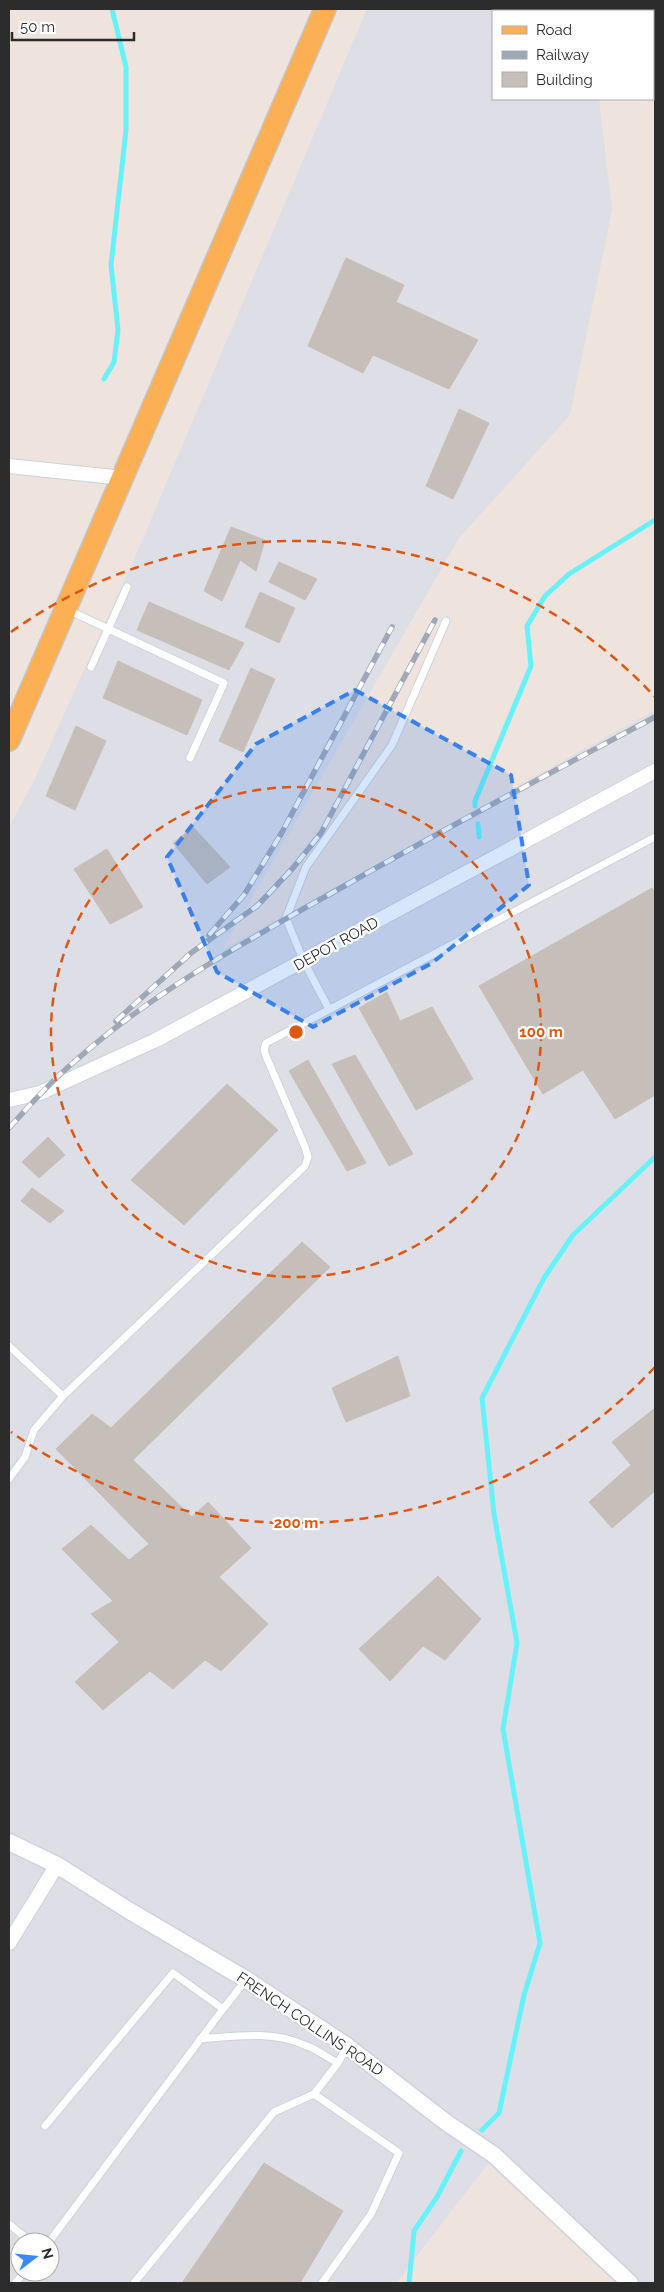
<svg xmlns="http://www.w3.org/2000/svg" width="664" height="2292" font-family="Raleway,sans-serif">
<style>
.industrial{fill:#dedee6;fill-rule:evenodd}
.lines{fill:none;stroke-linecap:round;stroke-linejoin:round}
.stream{stroke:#67f2f9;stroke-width:5}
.building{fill:#c6beb8;stroke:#cabfb6}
.service-casing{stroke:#cbd3de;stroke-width:9}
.minor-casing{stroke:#cbd3de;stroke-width:16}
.tertiary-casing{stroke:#cbd3de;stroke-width:19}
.primary-casing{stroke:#c4c4c4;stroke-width:24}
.service{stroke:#fff;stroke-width:7}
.minor{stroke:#fff;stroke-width:14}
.tertiary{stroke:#fff;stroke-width:16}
.primary{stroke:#fdb053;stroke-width:21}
.rail-casing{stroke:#9fa8b7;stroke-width:5.5}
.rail{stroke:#fff;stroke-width:4;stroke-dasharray:11;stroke-linecap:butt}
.marked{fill:#3880ea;fill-opacity:0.2;stroke:#3880ea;stroke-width:4;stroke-dasharray:10 6;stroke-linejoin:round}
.ring{fill:none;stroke:#df570e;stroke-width:2.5;stroke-dasharray:9 6}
.labels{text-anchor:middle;stroke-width:4.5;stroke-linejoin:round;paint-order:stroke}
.street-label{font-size:15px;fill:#2c2c2c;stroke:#fff}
.centre{fill:#df570e;stroke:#fff;stroke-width:2.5}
.ring-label{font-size:15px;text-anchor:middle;font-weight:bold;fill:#df570e;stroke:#fff;stroke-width:4.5;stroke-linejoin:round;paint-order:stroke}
</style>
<rect width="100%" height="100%" fill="#eee3dd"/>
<!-- industrial -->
<path class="industrial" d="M367,9H589V11H493V99H599L612,210L570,415L459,538L222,950L655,710V2283H630L494,2156L396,2283H9V827L34,781L136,555ZM20,2242H50V2272H20Z"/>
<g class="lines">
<!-- stream -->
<path class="stream" d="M104,379L114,362L118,330L111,265L126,130V67L112,9
M475,806V801L531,666L527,626L545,596L569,574L655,520
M478,824L479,837
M482,2130L499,2113L524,1995L540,1943L503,1729L517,1643L494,1514L482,1398L544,1278L573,1235L655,1157
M409,2283L414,2231L437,2197L461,2151"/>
</g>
<!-- building -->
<path class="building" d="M346,258L404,285L396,302L478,340L449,389L373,355L363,373L308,346Z
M459,409L489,423L453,499L426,486Z
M231,527L265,540L256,571L240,560L222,601L204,591Z
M279,562L317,579L305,600L269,582Z
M260,592L295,608L279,643L245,627Z
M149,602L244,643L229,670L137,630Z
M118,661L202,700L187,735L103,698Z
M251,668L275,679L243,752L219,741Z
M76,726L106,741L75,810L46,796Z
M193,827L230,867L207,884L173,843Z
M107,849L143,907L110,924L74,869Z
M652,888L655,893V1095L615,1119L583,1070L543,1094L479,986Z
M387,992L400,1021L432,1007L473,1079L416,1110L359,1008Z
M355,1055L413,1154L389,1166L332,1064Z
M308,1060L366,1163L347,1171L289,1071Z
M227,1084L278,1130L184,1225L131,1180Z
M48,1137L65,1155L39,1178L22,1162Z
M32,1188L64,1211L50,1223L21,1201Z
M302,1242L330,1267L133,1460L192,1517L208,1502L251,1548L219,1577L268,1624L221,1671L205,1660L173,1689L150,1671L103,1710L75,1682L119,1642L91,1614L113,1601L62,1549L91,1525L129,1560L149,1544L56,1449L92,1414L111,1428Z
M398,1356L410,1396L346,1422L332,1388Z
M655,1408V1491L612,1528L589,1502L631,1465L612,1442Z
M438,1576L481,1619L445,1660L423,1646L390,1681L359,1649Z
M264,2163L343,2211L300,2283H182Z"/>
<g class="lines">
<defs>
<path id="service" d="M68,610L224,683L190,758
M91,667L127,587
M329,1009L304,962L286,918L306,867L392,745L446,621
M9,1346L63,1396L34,1430L25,1457L9,1479
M63,1396L305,1166L308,1157L305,1147L266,1056L264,1050L266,1043L655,837
M200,2039C236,2036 273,2030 307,2046C318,2050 328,2058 338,2063L347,2046
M314,2094L399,2153L371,2214L322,2283
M45,2126L173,1973L223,2009L246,1980
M9,2224L31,2242
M49,2242L223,2009
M15,2283L25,2272
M134,2283L274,2112L314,2094L338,2063"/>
<path id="minor" d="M9,466L123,478
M9,1100L40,1093L156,1040L655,771
M9,1943L57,1865"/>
<path id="tertiary" d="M9,1842L57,1865L128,1910L247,1980L347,2046L447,2123L494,2155L630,2283"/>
<path id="primary" d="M9,740L325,9"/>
</defs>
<!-- service casing -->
<use href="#service" class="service-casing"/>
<!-- minor casing -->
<use href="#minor" class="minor-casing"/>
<!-- tertiary casing -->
<use href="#tertiary" class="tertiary-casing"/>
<!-- primary casing -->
<use href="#primary" class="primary-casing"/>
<!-- service -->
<use href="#service" class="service"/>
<!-- minor -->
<use href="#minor" class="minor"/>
<!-- tertiary -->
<use href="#tertiary" class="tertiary"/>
<!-- primary -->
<use href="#primary" class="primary"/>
<defs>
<path id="rail" d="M209,935L244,895L281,834L392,627
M116,1021L191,953L257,906L293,868L321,833L435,620
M9,1128C30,1105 50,1082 74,1062C155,990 252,938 346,885C448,827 552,772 655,717"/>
</defs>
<!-- rail casing -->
<use href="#rail" class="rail-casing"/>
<!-- rail -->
<use href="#rail" class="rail"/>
</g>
<!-- marked area -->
<path class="marked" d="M355,690L511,775L529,885L432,963L313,1027L217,972L167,857L256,744Z"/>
<!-- distance rings -->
<g class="ring">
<circle cx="296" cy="1032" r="245"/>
<path d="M655 1367A491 491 0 0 1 11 1432M11 632A491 491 0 0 1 655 697"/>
</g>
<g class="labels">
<!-- street labels -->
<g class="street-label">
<text transform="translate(336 944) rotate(-29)" y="5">DEPOT ROAD</text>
<text transform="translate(310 2024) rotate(34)" y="5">FRENCH COLLINS ROAD</text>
</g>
</g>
<circle cx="296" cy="1032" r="8" class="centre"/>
<g class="ring-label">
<text x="541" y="1037">100 m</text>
<text x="296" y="1528">200 m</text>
</g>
<!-- border -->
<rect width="664" height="2292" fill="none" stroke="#2c2c2c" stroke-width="20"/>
<!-- legend -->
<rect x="492" y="10" width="162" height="90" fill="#ffffff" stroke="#ababab"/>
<rect x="502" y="26" width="25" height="8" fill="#fdb053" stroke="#ababab"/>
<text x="536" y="35" font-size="15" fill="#2c2c2c">Road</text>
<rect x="502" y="51" width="25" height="8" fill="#9fa8b7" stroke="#ababab"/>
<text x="536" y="60" font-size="15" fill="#2c2c2c">Railway</text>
<rect x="502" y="72" width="25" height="15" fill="#c6beb8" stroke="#ababab"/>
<text x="536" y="85" font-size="15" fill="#2c2c2c">Building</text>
<!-- north arrow -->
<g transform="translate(35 2257) rotate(74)"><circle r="24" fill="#ffffff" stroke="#ababab"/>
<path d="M0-4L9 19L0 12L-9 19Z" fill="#3989ff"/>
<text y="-8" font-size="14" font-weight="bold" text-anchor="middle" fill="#2c2c2c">N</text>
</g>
<!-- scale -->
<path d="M12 32v8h122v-8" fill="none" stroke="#2c2c2c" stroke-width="2.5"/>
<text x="20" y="32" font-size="15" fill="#2c2c2c" stroke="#ffffff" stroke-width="4" paint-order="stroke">50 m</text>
</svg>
